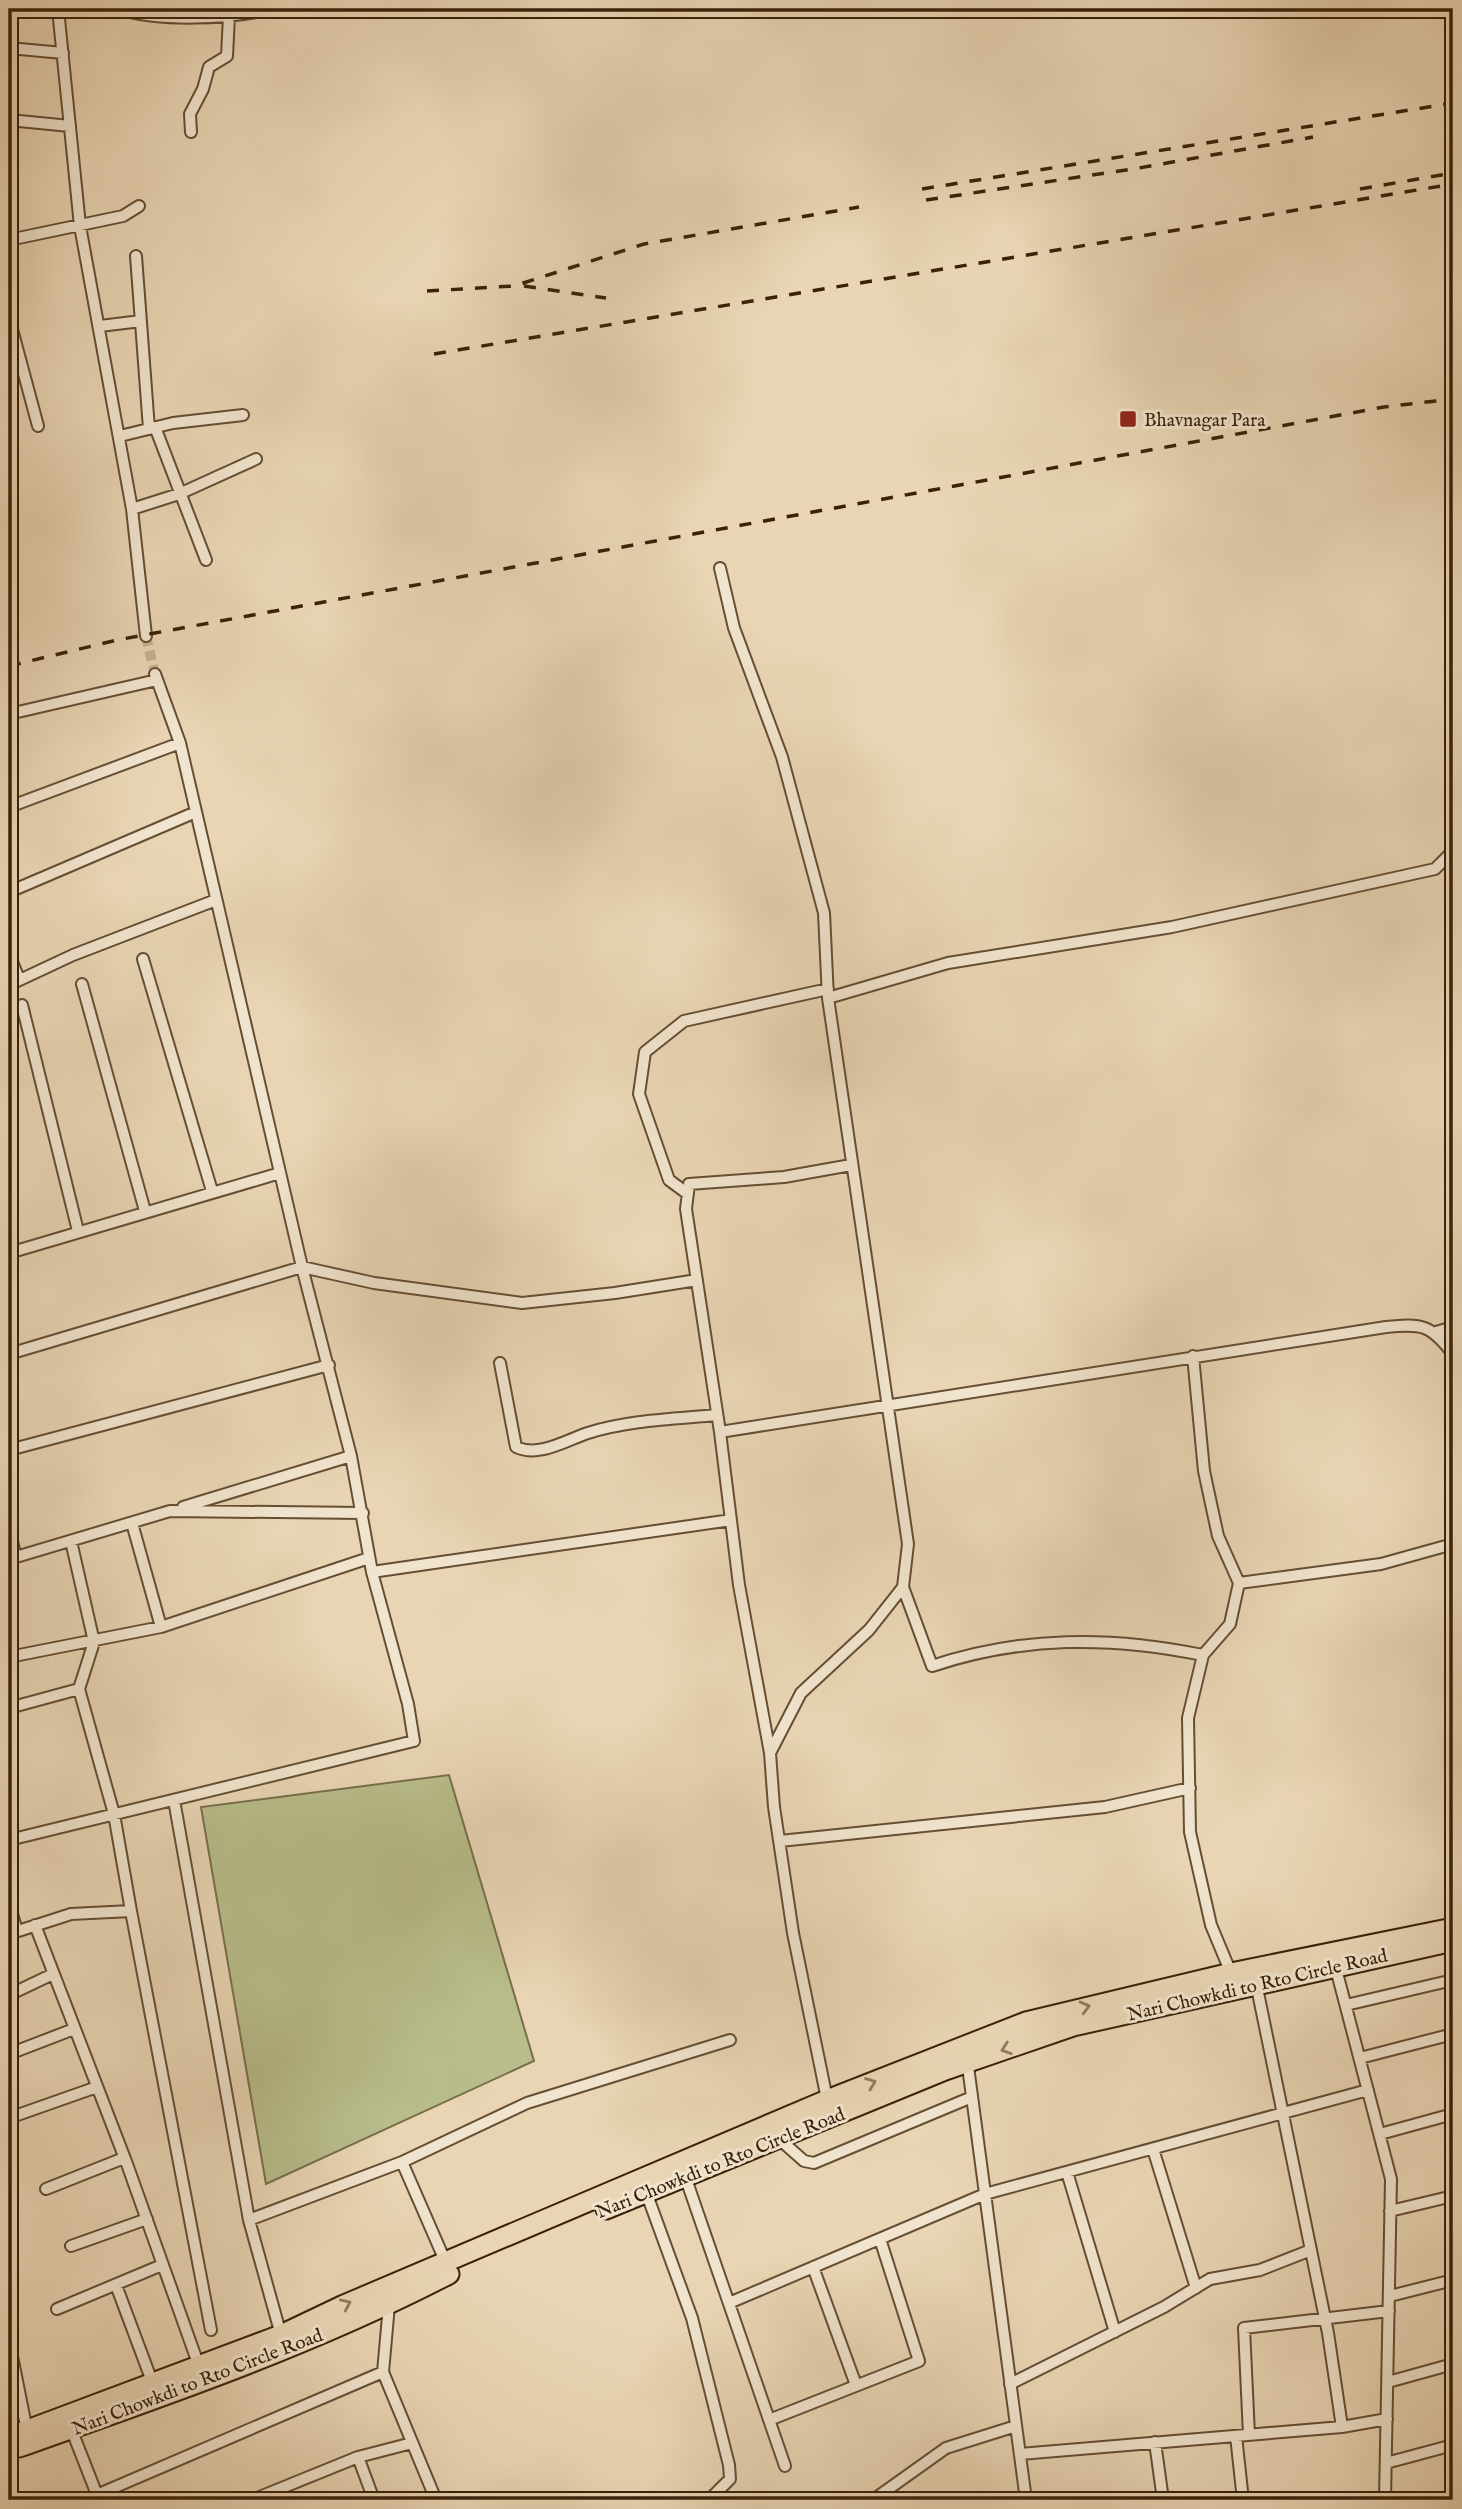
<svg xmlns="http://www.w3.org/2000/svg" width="1462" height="2509" font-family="'IM FELL English',serif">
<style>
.green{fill:#b8bd8b;stroke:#786f4a;stroke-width:2}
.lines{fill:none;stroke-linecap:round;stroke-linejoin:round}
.minor-tunnel{stroke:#c6b192;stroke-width:10;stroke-dasharray:10 5;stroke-linecap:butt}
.minor-casing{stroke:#654e34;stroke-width:14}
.trunk-casing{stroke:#392109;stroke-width:23}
.minor{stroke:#f1e4ce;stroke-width:10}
.trunk{stroke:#e9d5b4;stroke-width:19}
.rail{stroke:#392109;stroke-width:3.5;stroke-dasharray:12 12;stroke-linecap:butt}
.oneway{stroke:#917b5e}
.poi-dot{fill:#8f2418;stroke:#f1e4ce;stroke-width:2.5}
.labels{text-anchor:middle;stroke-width:6;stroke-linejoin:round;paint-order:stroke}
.poi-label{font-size:19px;fill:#392109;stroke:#f1e4ce;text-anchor:start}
.street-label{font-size:19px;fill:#392109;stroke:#f1e4ce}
</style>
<rect width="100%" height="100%" fill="#e9d5b4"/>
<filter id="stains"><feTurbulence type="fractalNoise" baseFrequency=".00286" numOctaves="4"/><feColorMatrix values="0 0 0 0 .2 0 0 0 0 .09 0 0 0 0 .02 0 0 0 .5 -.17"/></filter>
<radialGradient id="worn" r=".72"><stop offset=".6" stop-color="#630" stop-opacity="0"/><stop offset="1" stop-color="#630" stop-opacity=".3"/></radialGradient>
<!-- green -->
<path class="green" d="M449,1775L534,2061L266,2184L201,1807Z"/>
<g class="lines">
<!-- minor-tunnel -->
<path class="minor-tunnel" d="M146,636L155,674"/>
<defs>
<path id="minor" d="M58,9L80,226L132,509L146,636
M119,9C162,22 227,19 271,9
M9,48L63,53
M9,120L70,126
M191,132L190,114L203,89L209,67L227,56L229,16
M9,240L123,216L139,206
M136,256L149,429
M9,318L38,426
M100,326L141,321
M155,427L206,560
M120,436L173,423L243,415
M132,509L179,494L256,459
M720,568L734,628L782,757L824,913L828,998L948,963L1172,927L1435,869L1453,851
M9,714L157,680
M9,807L180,743
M9,892L196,812
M9,954L19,979
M143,959L212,1191
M82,984L145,1211
M9,985L73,955L216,900
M22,1005L78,1231
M688,1194L669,1180L639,1094L645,1052L684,1021L828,989
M9,1234L13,1251
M9,1253L280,1173
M1436,1332L1453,1327
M9,1354L302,1267L374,1283L522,1303L615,1293L697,1280
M1193,1356L1204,1471L1218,1536L1239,1583L1230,1624L1203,1655L1188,1718L1190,1832L1211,1925L1231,1973
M500,1363L516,1447C539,1458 566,1440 588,1433C629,1420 675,1419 717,1415
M720,1432L1386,1327C1422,1323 1431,1325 1453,1354
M9,1450L329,1365
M183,1507L351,1456
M132,1523L161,1627
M9,1530L16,1557L9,1559
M16,1557L170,1511L363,1513
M372,1572L731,1520
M1239,1583L1381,1564L1453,1544
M903,1587L932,1666C1022,1636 1110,1636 1203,1655
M9,1657L161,1627L369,1558
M79,1689L114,1814L131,1911
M9,1708L79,1689L94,1642L71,1541
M770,1753L739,1585L720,1432L686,1209L689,1184L784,1177L851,1165
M174,1800L249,2220L281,2335
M9,1840L414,1741L408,1704L372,1572L351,1456L302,1267L180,743L155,674
M780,1841L1105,1807L1190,1788
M9,1904L17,1931
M35,1925L127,2164L200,2369
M9,1934L71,1914L131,1911L211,2330
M1335,1965L1391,2179L1385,2500
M1256,1983L1328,2333L1342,2427L1387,2419
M9,1995L53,1974
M1346,2005L1453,1980
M9,2054L74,2029
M1360,2058L1453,2034
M967,2059L1026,2500
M828,2104L793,1933L774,1807L770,1753L801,1693L869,1630L903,1587L908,1544L828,998
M9,2118L97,2087
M1380,2134L1453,2114
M778,2138L804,2161L814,2163L972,2097
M1153,2149L1196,2288
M402,2162L527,2103L730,2040
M1067,2172L1115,2332
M685,2176L785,2466
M46,2189L124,2158
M646,2192L692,2318L729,2465L730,2479L709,2500
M1390,2211L1453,2196
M249,2220L402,2162L446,2263
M71,2246L147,2219
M813,2267L856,2385
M116,2285L153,2384
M1390,2296L1453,2280
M729,2303L985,2194L1368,2090
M389,2305L383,2372L436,2500
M57,2309L162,2265
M9,2341L27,2431
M1388,2382L1453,2364
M1010,2384L1164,2307L1210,2279L1260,2270L1311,2250
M769,2420L919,2361L880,2239
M72,2431L99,2500
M1249,2435L1244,2328L1389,2311
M1236,2436L1243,2500
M1155,2442L1163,2500
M1020,2454L1342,2427
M1386,2463L1453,2445
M99,2494L383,2372
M252,2500L358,2457
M374,2500L358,2457L412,2443
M873,2500L946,2448L1016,2426"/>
<path id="trunk" d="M606,2209L945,2070L1073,2026L1453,1941
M9,2437L281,2335L344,2305L827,2100L1026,2022L1231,1973L1453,1928
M19,2447C164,2396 312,2345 449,2274"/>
</defs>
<!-- minor casing -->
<use href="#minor" class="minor-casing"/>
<!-- trunk casing -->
<use href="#trunk" class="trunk-casing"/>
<!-- minor -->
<use href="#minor" class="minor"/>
<!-- trunk -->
<use href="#trunk" class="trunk"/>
<!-- rail -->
<path class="rail" d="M922,189L1453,103
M1360,189L1453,173
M926,200L1139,168L1313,137
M524,286L606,298
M427,291L514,286L644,244L859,207
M434,354L1453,184
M9,666L117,640L1384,407L1453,399"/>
</g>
<!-- one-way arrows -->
<defs><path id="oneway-chevron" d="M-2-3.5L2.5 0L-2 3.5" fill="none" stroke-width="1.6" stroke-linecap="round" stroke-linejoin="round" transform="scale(1.75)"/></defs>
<g class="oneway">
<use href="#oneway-chevron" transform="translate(1085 2007) rotate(-15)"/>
<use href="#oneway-chevron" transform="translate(1006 2049) rotate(161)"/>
<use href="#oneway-chevron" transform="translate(871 2083) rotate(-21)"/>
<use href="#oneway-chevron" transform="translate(346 2304) rotate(-24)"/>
</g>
<!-- markers -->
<rect class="poi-dot" x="1119" y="410" width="18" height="18" rx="3.5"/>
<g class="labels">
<!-- poi labels -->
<g class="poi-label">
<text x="1144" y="426">Bhavnagar Para</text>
</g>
<!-- street labels -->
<g class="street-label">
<text transform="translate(1257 1984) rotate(-13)" y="7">Nari Chowkdi to Rto Circle Road</text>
<text transform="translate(720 2162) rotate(-22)" y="7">Nari Chowkdi to Rto Circle Road</text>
<text transform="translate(197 2381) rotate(-21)" y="7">Nari Chowkdi to Rto Circle Road</text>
</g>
</g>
<!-- margin -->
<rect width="1462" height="2509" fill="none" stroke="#e9d5b4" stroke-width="35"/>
<rect x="10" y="10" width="1441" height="2488" fill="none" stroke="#392109" stroke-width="3.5"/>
<rect x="18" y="18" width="1427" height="2474" fill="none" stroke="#392109" stroke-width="2"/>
<rect width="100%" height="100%" filter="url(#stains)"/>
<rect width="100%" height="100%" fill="url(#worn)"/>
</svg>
